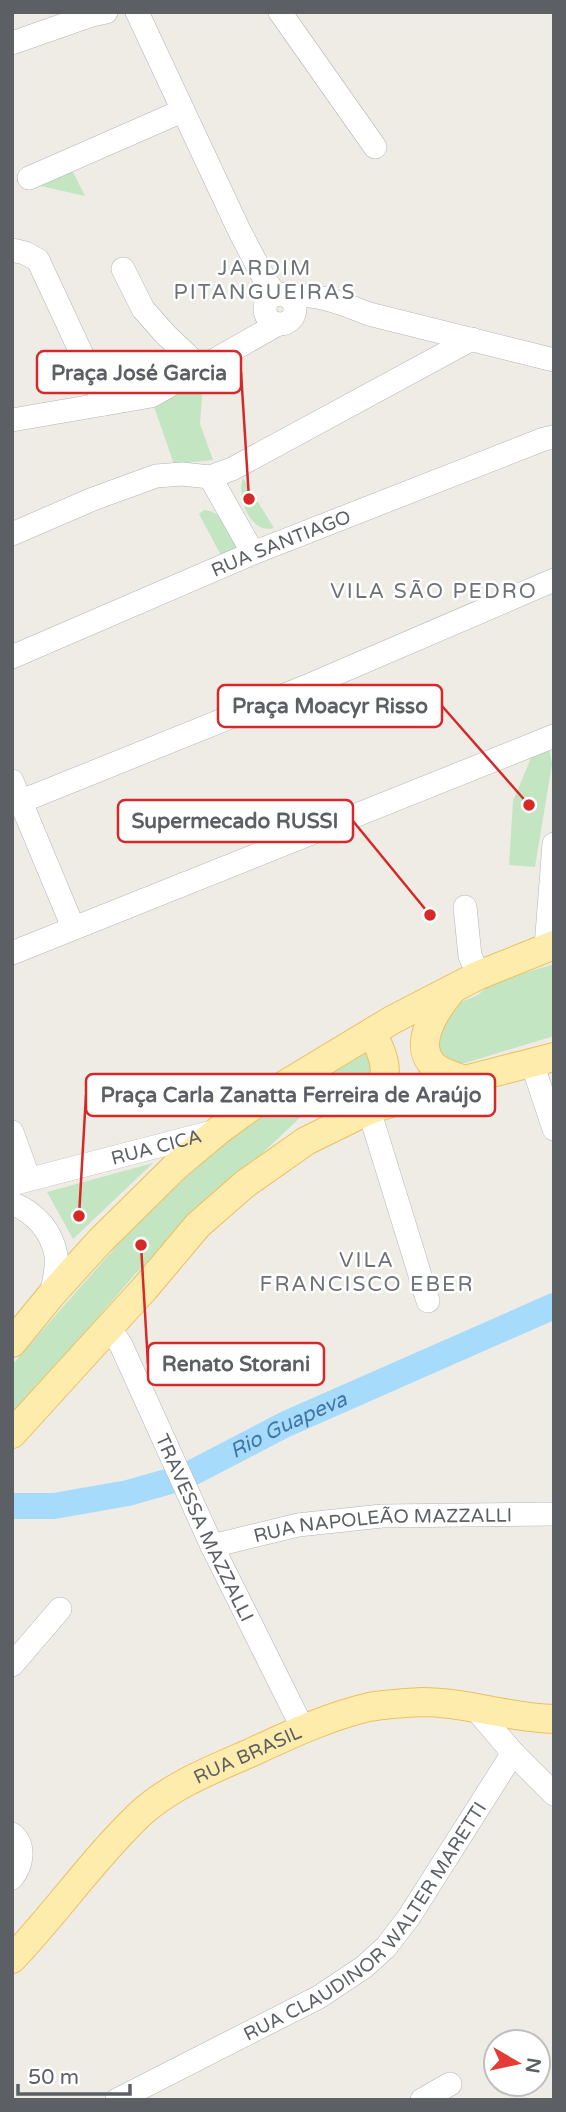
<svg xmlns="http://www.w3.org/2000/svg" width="566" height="2112" font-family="'Varela Round',sans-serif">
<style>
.green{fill:#c3e5c2}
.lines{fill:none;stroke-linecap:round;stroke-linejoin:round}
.river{stroke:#a7dbfc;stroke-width:26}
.minor-casing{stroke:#b2b5b9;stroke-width:24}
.major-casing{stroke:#edbf5f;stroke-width:30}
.minor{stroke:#fff;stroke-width:23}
.major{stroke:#fdecab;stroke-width:28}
.labels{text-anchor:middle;stroke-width:5;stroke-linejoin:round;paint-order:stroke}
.street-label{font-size:19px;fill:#5c6065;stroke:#fff}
.neighbourhood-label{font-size:21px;letter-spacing:2px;fill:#6d7277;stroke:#fff}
.water-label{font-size:21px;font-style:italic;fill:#4176a6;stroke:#fff}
.leader{fill:none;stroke:#d62828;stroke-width:2.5}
.callout-dot{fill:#d62828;stroke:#fff;stroke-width:2.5}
.callout{fill:#fff;stroke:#d62828;stroke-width:2.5}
.callout-label{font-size:21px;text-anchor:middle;font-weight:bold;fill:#5c6065}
</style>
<rect width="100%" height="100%" fill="#eeece5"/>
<!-- green -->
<path class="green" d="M70,166L85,196L32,184Z
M204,369L200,424L213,460L174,464L152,401Z
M243,478L274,528C250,535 236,496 243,478Z
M204,510C223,511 235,534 246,548L224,561L199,514Z
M536,746L549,749L552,764L535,867L509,865L513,801Z
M554,964L552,1003L554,1036L465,1063H452L439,1057L436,1037L456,1004L478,995L491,983Z
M354,1052L369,1053L377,1064L371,1075L307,1111L136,1273L12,1418V1365L142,1217L248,1122Z
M153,1163L73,1239L47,1192Z"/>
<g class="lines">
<!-- river -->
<path class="river" id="s1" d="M12,1506H54L128,1493L184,1477L286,1424L554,1306"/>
<defs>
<g id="minor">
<path d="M137,12L239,230L265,280L276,295"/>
<path d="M280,12L375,147"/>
<path d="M12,43L92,15L106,12"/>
<path d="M29,178L182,111"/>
<path d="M12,250L25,253L38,260L105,404"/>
<path d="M123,269L143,309L166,335L200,367"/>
<circle cx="280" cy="309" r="15"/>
<path d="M288,297C313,291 346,305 369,314L554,360"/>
<path d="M12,420L151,396L278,324"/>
<path d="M210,477L232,469L472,339"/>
<path d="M12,534L93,499L156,476L182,474L210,477L253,553"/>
<path id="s2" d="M12,657L253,553L544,439L554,437"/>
<path d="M12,781L73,927"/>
<path d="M12,805L305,687L554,580"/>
<path d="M465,907L470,956L479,975"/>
<path d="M546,947L554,844"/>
<path d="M12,953L554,736"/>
<path d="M532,1063L554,1129"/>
<path d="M369,1110L428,1301"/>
<path d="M12,1132L29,1179"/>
<path id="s3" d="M12,1184L216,1131"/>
<path d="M12,1203C35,1213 51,1229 56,1255C58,1267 53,1282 52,1294"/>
<path id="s4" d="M108,1326L121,1345L212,1546L303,1729"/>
<path id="s5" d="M212,1546L298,1525L382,1516L554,1514"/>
<path d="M12,1665L60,1609"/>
<path d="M474,1707L513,1753L554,1794"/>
<path d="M12,1834C26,1846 22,1865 12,1878"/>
<path id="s6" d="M117,2100L319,1997L364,1967L386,1947L409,1917L513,1753"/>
<path d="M422,2100L450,2084"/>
</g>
<g id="major">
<path d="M452,990C437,1008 411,1044 434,1066C442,1073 454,1076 465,1080"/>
<path d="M369,1110C389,1073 390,1070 372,1032"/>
<path d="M12,1343L52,1294L100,1241L175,1167L219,1130L266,1096L392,1020L479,975L554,945"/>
<path d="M12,1434L145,1288L198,1225L245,1184L306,1141L369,1110L453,1083L554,1057"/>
<path id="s7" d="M12,1959C56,1913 93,1859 139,1815C170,1786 211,1770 250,1753C289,1735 327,1717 369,1707C385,1704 405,1703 422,1702C467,1702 509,1718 554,1719"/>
</g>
</defs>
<!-- minor casing -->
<use href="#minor" class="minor-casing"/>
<!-- major casing -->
<use href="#major" class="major-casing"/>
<!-- minor -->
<use href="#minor" class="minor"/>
<!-- major -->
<use href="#major" class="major"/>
</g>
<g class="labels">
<!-- street labels -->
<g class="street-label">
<text dy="7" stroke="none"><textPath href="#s2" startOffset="292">RUA SANTIAGO</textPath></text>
<text dy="7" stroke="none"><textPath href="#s3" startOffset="149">RUA CICA</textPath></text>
<text dy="7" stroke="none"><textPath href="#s4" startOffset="224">TRAVESSA MAZZALLI</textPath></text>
<text dy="7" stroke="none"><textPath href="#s5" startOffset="173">RUA NAPOLEÃO MAZZALLI</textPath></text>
<text dy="7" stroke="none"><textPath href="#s7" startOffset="317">RUA BRASIL</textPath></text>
<text dy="7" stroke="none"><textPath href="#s6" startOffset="313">RUA CLAUDINOR WALTER MARETTI</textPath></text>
</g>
<!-- neighbourhood labels -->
<g class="neighbourhood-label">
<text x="265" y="275">JARDIM<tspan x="265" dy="24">PITANGUEIRAS</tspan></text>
<text x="434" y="598">VILA SÃO PEDRO</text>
<text x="367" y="1267">VILA<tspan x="367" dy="24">FRANCISCO EBER</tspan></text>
</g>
<!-- water labels -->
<g class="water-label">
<text dy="7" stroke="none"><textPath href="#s1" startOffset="292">Rio Guapeva</textPath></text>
</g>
</g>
<!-- callouts -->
<path class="leader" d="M249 499L241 372M529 805L442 706M430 915L353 821M79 1216L86 1095M141 1245L148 1364"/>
<g class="callout-dot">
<circle cx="249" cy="499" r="7"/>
<circle cx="529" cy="805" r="7"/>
<circle cx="430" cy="915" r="7"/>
<circle cx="79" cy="1216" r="7"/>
<circle cx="141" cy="1245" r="7"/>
</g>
<g class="callout">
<rect x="37" y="351" width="204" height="42" rx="7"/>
<rect x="218" y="685" width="224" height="42" rx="7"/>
<rect x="118" y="800" width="235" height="42" rx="7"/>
<rect x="86" y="1074" width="409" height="42" rx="7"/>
<rect x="148" y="1343" width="176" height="42" rx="7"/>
</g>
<g class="callout-label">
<text x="139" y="380">Praça José Garcia</text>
<text x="330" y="713">Praça Moacyr Risso</text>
<text x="235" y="828">Supermecado RUSSI</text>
<text x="291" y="1102">Praça Carla Zanatta Ferreira de Araújo</text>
<text x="236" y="1371">Renato Storani</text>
</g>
<!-- border -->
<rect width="566" height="2112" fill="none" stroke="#5c6065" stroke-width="28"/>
<!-- north arrow -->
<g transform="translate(517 2063) rotate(99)"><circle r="33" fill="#ffffff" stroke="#bebfc1" stroke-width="2"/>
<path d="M0-5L12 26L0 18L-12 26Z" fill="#e43b35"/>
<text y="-10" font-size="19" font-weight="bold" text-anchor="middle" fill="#5c6065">N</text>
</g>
<!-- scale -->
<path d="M18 2084v10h112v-10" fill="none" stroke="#5c6065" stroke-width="3.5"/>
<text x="28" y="2084" font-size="21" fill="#5c6065" stroke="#ffffff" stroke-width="5" paint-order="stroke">50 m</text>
</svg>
